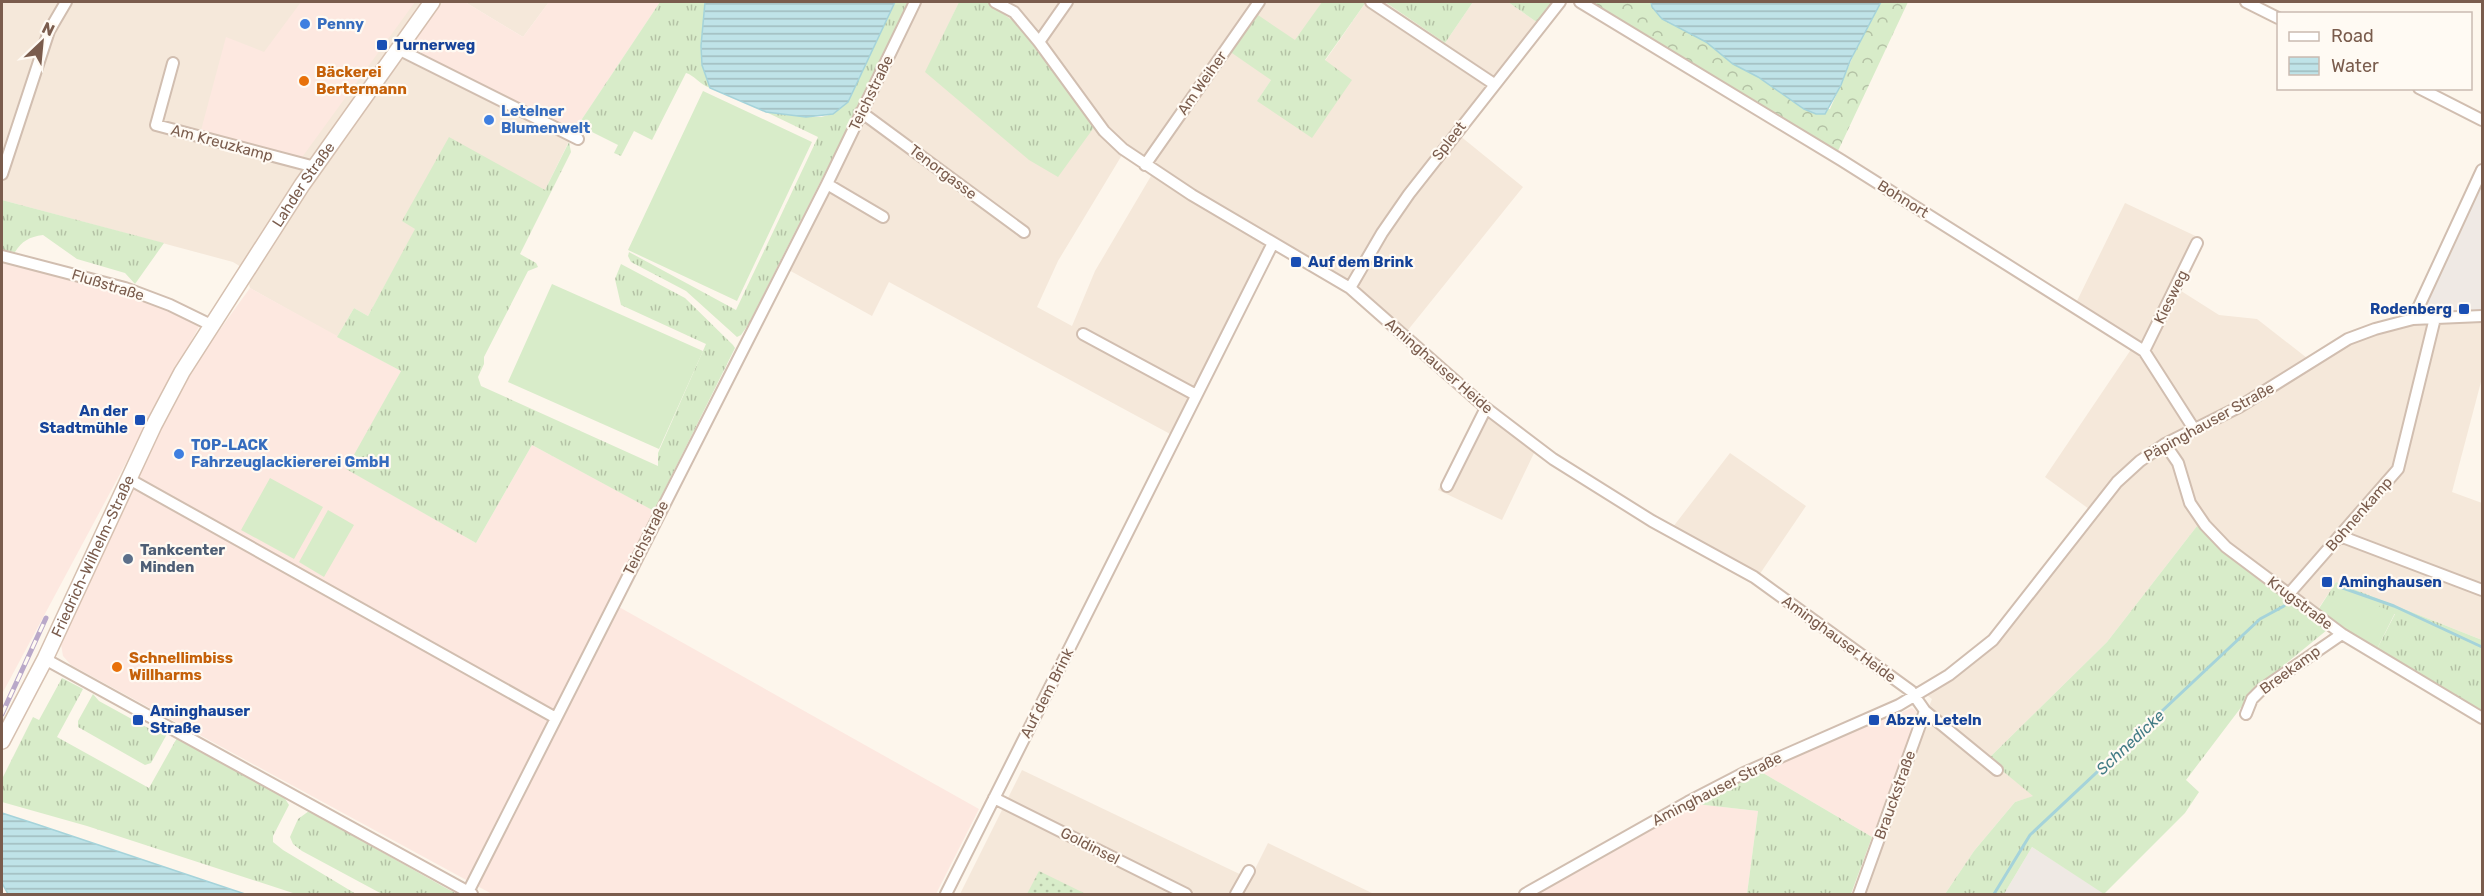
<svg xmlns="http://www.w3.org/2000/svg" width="2484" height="896" font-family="Rubik,sans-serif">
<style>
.residential{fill:#f5e8da;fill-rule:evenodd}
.commercial{fill:#fde8e0}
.industrial{fill:#efe9e4}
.grass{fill:url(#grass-tufts)}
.forest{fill:url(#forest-crowns)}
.garden{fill:url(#garden-dots)}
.pitch{fill:#d8ecc9}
.water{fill:url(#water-rules);stroke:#a5d3da;stroke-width:1.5}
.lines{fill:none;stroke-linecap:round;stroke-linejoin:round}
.stream{stroke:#a5d3da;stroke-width:3}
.street-casing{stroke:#d1beb0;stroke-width:14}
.secondary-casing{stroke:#d6c0b0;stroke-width:18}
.street{stroke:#fff;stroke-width:10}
.secondary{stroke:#fff;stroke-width:15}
.rail-casing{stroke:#b9a8c9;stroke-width:5}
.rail{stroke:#fffaf3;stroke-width:3;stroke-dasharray:9;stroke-linecap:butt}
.shop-dot{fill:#3f7fe0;stroke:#fffaf3;stroke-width:2}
.transit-dot{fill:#1a4fb4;stroke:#fffaf3;stroke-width:2}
.food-dot{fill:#e8710a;stroke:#fffaf3;stroke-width:2}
.service-dot{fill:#5c6f8a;stroke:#fffaf3;stroke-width:2}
.labels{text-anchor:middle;stroke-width:4.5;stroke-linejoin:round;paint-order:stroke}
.shop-label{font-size:15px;font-weight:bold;fill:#366cbe;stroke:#fffaf3;text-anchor:start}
.transit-label{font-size:15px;font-weight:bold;fill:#164399;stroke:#fffaf3;text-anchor:start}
.food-label{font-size:15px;font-weight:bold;fill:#c56008;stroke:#fffaf3;text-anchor:start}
.street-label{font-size:15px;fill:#7a5c4d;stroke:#fffaf3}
.service-label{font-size:15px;font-weight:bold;fill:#4e5e75;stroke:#fffaf3;text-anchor:start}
.water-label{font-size:16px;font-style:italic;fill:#437c86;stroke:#fffaf3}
</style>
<defs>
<pattern id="grass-tufts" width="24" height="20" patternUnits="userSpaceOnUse" patternTransform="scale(1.5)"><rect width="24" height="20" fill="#d8ecc9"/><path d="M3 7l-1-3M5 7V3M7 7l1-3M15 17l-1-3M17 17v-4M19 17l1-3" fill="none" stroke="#b4c2a5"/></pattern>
<pattern id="forest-crowns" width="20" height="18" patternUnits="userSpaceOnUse" patternTransform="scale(1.5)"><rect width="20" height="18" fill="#d8ecc9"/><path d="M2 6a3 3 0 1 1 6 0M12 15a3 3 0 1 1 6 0" fill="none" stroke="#b4c2a5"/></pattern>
<pattern id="garden-dots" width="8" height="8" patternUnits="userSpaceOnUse" patternTransform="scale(1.5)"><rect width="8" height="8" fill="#d8ecc9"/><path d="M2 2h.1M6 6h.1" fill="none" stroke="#b4c2a5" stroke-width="1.8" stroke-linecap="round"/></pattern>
<pattern id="water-rules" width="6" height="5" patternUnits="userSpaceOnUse" patternTransform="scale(1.5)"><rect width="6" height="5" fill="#bfe3e8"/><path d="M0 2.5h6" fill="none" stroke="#a0bbbe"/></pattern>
</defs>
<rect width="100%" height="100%" fill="#fdf6ec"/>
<!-- residential -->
<path class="residential" d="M2,2H443L408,47L574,131L545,190L402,220L416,229L368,316L354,308L337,337L250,288L246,270L233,262L2,200Z
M465,2H549L523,37Z
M920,2H959L926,72L971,109L1002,11L987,2H1322L1258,100L1325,61L1366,2H1385L1445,43L1473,2H1508L1538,23L1454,131L1523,187L1408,330L1346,281L1271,239L1172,435L889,282L872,316L787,269ZM1122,155L1151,176L1095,271L1072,326L1037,307L1058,261Z
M2125,203L2202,239L2178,289L2219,315L2257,319L2307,358L2358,329L2408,318L2431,321L2482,322V378L2452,492L2482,503V640L2336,582L2312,618L2197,526L2107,642L1988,759L2034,796L2015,802L1974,851L1945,894H1856L1932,699L1918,688L1994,639L2089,509L2045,477L2132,348L2076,303Z
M1479,407L1535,451L1502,520L1438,490Z
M1730,453L1806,506L1753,584L1666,536Z
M1022,770L1250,879L1268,843L1374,894H960Z"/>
<!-- commercial -->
<path class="commercial" d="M301,2H415L300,160L200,134L226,37L264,52Z
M443,2H465L523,37L549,2H660L574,131L408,48Z
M2,258L106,286L202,321L2,694Z
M250,288L401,371L347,469L476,543L532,445L660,514L619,607L979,809L936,894H492L71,665L63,656L61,644L63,638L182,382Z
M1912,708L1917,712L1914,724L1872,837L1758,770Z
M1696,804L1758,811L1747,894H1535Z"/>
<!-- industrial -->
<path class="industrial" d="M2479,187L2482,188V311L2424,314L2422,311Z
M2032,847L2105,894H2004Z"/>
<!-- grass -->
<path class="grass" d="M660,2H705L701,46L702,65L710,88C699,84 694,75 686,73L652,140L634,131L621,156L614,153L618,145L584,128L581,133L574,131Z
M895,2H911L748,325L741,335L737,337L686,291L631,262L628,256L629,252L736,310L818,137L766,112L806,117H821L833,114L848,102Z
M959,2H987L1017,24L1095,126L1058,177L1029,160L925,72Z
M1322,2H1366L1325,60L1352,80L1312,138L1257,101L1271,80L1229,51L1255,13L1295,40Z
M1385,2H1473L1445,43Z
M1508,2H1553L1538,23Z
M449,137L545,190L569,142L571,152L520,254L536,263L538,267L528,271L484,357V364L478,377L481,386L658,466V453L706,344L621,305L615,279L621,264L685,298L733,345L735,348L654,511L532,445L476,543L346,469L401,371L337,337L354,308L368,316L415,229L402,221Z
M2,200L164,243L135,284L125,273L77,259L43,235C29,237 22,241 15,252L2,251Z
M2197,526L2327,630L2255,689L2186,780L2199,792L2185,813L2104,894L2032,847L2004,894H1945L1974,851L2015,802L2033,796L1988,759L2107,642Z
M2336,582L2482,640V711L2377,649L2395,614L2324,615L2318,610Z
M62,678L83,689L57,737L149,788L177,738L284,797L289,805L273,836V842L283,850L356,894H296L87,826L2,802V779L33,717L39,720Z
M93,694L99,701L159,734L163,732L167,734L151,763L145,765L78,727V721Z
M1758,770L1872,837L1851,894H1747L1758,811L1696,804Z
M309,811L444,887L457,894H382L302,851L293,844L290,837L298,819Z"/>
<!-- forest -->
<path class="forest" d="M1587,2H1651L1652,7L1706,42L1733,64L1758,77L1804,109H1830L1861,38L1881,2H1908L1837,153Z"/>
<!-- garden -->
<path class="garden" d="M1039,871L1086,894H1027Z"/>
<!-- pitch -->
<path class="pitch" d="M703,91L812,142L737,301L628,250Z
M552,284L703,351L659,449L508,382Z
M270,478L323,507L294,559L241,530Z
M328,510L354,525L324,577L299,562Z
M2340,590L2395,613L2377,649L2324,615Z"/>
<!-- water -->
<path class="water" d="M705,2H895L848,102L833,114L806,117L766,112L710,88L702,65L701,46Z
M1651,2H1881L1850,61L1841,85L1825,114H1816L1804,109L1758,77L1733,64L1706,42L1662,19L1652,7Z
M2,813L36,824L245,894H8L2,883Z"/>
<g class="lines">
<!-- stream -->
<path class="stream" d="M2340,587L2394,606L2482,647
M1994,894L2030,835L2260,619L2284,606"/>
<defs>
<path id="street" d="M995,2L1014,12L1039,42L1104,131L1123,149L1192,195L1350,288L1486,408L1553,459L1652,521L1754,577L1911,691L1925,711L1859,894
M1371,2L1494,84
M1580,2L1841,160L2144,351L2194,429
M2246,2L2278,18
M1039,42L1067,2
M398,49L578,139
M173,63L156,125L315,167
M2419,88L2482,120
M861,112L1024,232
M1145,165L1259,2
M2,174L49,31L66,2
M827,184L883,217
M2,256L125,288L170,305L211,325
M1350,288L1382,233L1409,194L1560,2
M2413,319L2482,170
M1083,334L1196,395
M2144,351L2197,243
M2165,444L2178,463L2190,503L2205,525L2226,547L2342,634L2482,718
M129,479L556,718
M1447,486L1486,408
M2340,536L2482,590
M2288,595L2398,469L2435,318
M45,659L472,894
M1925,711L1997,770
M2246,714L2252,699L2262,689L2342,634
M994,798L1186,894
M468,892L827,184L915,2
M946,894L1273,243
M1236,894L1249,871
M1525,894L1688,802L1744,773L1899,705L1949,675L1993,640L2117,482L2140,461L2165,444L2239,407L2348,339L2375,329L2413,319L2482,316"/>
<g id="secondary">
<path id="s1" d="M2,741L45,659L154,425L182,372L302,185L432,2"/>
</g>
</defs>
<!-- street casing -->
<use href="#street" class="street-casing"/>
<!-- secondary casing -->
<use href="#secondary" class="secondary-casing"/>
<!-- street -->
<use href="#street" class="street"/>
<!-- secondary -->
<use href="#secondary" class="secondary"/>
<defs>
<path id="rail" d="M2,714L46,618"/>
</defs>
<!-- rail casing -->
<use href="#rail" class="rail-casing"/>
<!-- rail -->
<use href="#rail" class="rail"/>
</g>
<!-- markers -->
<g class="shop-dot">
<circle cx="305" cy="24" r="6"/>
<circle cx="489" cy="120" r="6"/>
<circle cx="179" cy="454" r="6"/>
</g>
<g class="transit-dot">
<rect x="376" y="39" width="12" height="12" rx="3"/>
<rect x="1290" y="256" width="12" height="12" rx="3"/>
<rect x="2458" y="303" width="12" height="12" rx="3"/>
<rect x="134" y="414" width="12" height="12" rx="3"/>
<rect x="2321" y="576" width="12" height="12" rx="3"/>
<rect x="132" y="714" width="12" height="12" rx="3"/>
<rect x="1868" y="714" width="12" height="12" rx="3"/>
</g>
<g class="food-dot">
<circle cx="304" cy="81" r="6"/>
<circle cx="117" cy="667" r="6"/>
</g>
<circle class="service-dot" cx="128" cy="559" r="6"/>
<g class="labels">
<!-- shop labels -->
<g class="shop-label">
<text x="317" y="29">Penny</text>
<text x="501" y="116">Letelner<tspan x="501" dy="17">Blumenwelt</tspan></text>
<text x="191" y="450">TOP-LACK<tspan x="191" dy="17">Fahrzeuglackiererei GmbH</tspan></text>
</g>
<!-- transit labels -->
<g class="transit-label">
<text x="394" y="50">Turnerweg</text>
<text x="1308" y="267">Auf dem Brink</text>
<text x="2452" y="314" text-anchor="end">Rodenberg</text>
<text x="128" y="416" text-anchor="end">An der<tspan x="128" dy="17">Stadtmühle</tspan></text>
<text x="2339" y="587">Aminghausen</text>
<text x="150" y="716">Aminghauser<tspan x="150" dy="17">Straße</tspan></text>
<text x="1886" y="725">Abzw. Leteln</text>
</g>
<!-- food labels -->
<g class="food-label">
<text x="316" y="77">Bäckerei<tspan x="316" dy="17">Bertermann</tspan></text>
<text x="129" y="663">Schnellimbiss<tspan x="129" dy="17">Willharms</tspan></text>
</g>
<!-- street labels -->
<g class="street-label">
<text transform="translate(1202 83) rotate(-55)" y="5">Am Weiher</text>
<text transform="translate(871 93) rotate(-64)" y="5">Teichstraße</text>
<text transform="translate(1449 141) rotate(-52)" y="5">Spleet</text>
<text transform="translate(222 143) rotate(15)" y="5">Am Kreuzkamp</text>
<text transform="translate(943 172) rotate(37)" y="5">Tenorgasse</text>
<text dy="5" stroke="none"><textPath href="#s1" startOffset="634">Lahder Straße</textPath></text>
<text transform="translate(1903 199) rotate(32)" y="5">Bohnort</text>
<text transform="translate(108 285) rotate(17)" y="5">Flußstraße</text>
<text transform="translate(2171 297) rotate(-64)" y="5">Kiesweg</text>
<text transform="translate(1439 366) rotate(41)" y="5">Aminghauser Heide</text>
<text transform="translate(2209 422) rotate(-29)" y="5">Päpinghauser Straße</text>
<text transform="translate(2359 514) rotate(-49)" y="5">Bohnenkamp</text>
<text transform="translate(646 538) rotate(-63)" y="5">Teichstraße</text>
<text dy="5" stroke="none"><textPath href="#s1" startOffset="206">Friedrich-Wilhelm-Straße</textPath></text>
<text transform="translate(2300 603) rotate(37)" y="5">Krugstraße</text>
<text transform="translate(1839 639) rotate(36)" y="5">Aminghauser Heide</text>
<text transform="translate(2290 670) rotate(-36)" y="5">Breekamp</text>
<text transform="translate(1047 693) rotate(-63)" y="5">Auf dem Brink</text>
<text transform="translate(1717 789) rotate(-27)" y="5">Aminghauser Straße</text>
<text transform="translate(1895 795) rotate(-70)" y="5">Brauckstraße</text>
<text transform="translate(1090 846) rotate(27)" y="5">Goldinsel</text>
</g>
<!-- service labels -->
<g class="service-label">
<text x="140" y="555">Tankcenter<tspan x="140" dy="17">Minden</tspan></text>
</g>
<!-- water labels -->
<g class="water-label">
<text transform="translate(2130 742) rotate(-43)" y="6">Schnedicke</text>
</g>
</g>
<!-- border -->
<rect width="2484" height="896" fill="none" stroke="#7a5c4d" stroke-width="6"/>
<!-- legend -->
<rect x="2277" y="12" width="195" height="78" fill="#fffaf3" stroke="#cabbb1" stroke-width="1.5"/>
<rect x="2289" y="32" width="30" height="9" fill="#ffffff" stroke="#cabbb1" stroke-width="1.5"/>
<text x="2331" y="42" font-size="18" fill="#7a5c4d">Road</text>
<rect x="2289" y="57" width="30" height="18" fill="url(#water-rules)" stroke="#cabbb1" stroke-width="1.5"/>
<text x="2331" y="72" font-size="18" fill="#7a5c4d">Water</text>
<!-- north arrow -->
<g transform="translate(42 42) rotate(26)" stroke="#fffaf3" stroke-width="4.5" paint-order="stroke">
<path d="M0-4.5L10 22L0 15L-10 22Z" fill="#7a5c4d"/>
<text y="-9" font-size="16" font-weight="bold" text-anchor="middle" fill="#7a5c4d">N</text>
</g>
</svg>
